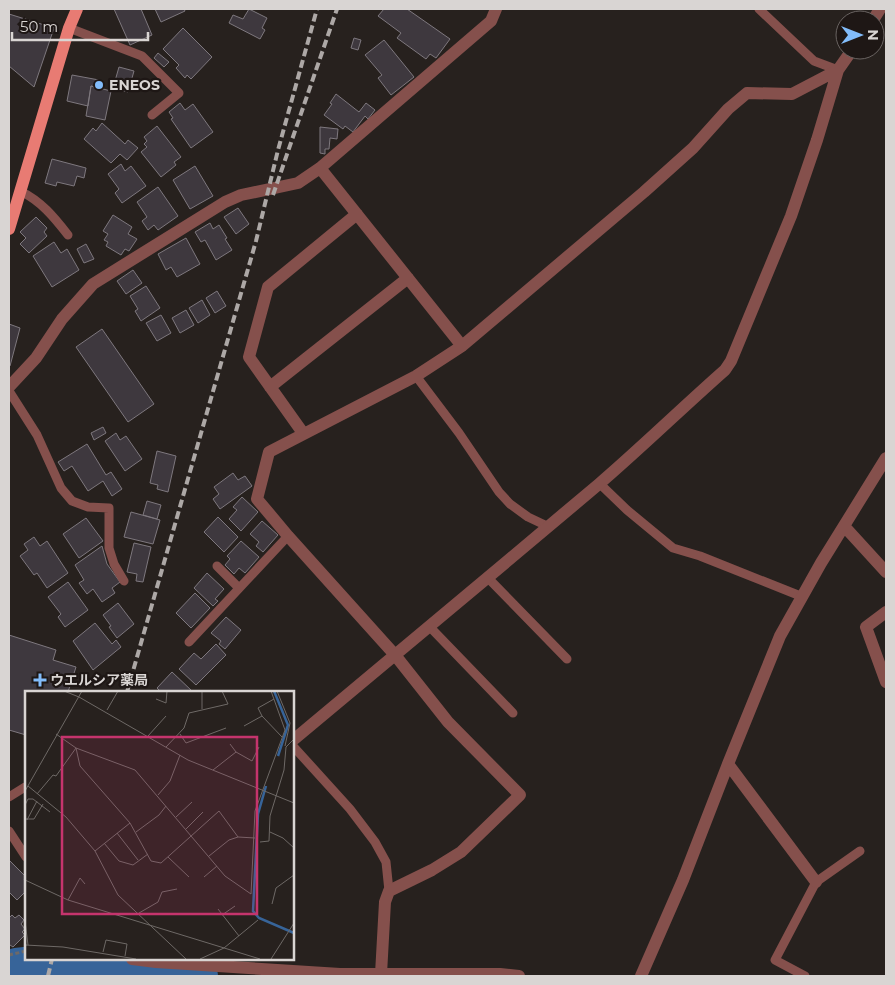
<svg xmlns="http://www.w3.org/2000/svg" width="895" height="985" font-family="Montserrat,'Noto Sans JP',sans-serif">
<style>
.lines{fill:none;stroke-linecap:round;stroke-linejoin:round}
.river{stroke:#376499;stroke-width:32}
.building{fill:#3e383e;stroke:#7e787e}
.path{stroke:#6e6967;stroke-width:3;stroke-dasharray:4 2.5;stroke-linecap:butt}
.service{stroke:#85504c;stroke-width:9}
.minor{stroke:#85504c;stroke-width:12}
.primary{stroke:#e87b73;stroke-width:12}
.rail{stroke:#ada8a6;stroke-width:4;stroke-dasharray:8 4;stroke-linecap:butt}
.poi-dot{fill:#82bcfa;stroke:#1e1715;stroke-width:2}
.labels{text-anchor:middle;stroke-width:4.5;stroke-linejoin:round;paint-order:stroke}
.poi-label{font-size:14px;font-weight:bold;fill:#d9d5d3;stroke:#1e1715;text-anchor:start}
.inset-river{fill:none;stroke:#376499;stroke-width:2.5}
.inset-road{fill:none;stroke:#6e6966;stroke-width:1}
.view{fill:#c5346d;fill-opacity:0.15;stroke:#c5346d;stroke-width:2.5}
.inset-edge{fill:none;stroke:#d9d5d3;stroke-width:2.5}
</style>
<rect width="100%" height="100%" fill="#27211e"/>
<g class="lines">
<!-- river -->
<path class="river" d="M9,969L16,964L34,962L135,969L202,976"/>
</g>
<!-- building -->
<path class="building" d="M114,9H141L152,35L130,45Z
M155,9H184L185,11L161,22Z
M249,9L267,18L262,28L265,30L260,39L229,23L233,15L243,19Z
M384,9H407L450,39L436,58L430,54L426,59L397,38L401,33L378,16Z
M9,14L54,28L34,87L9,66Z
M183,28L212,57L191,79L187,75L185,78L176,68L179,65L163,49Z
M354,38L361,40L358,50L351,48Z
M384,40L414,77L391,95L378,78L382,75L365,55Z
M158,53L169,62L164,67L154,58Z
M119,67L134,71L128,92L113,88Z
M72,75L99,80L97,88L91,86L88,106L67,101Z
M91,86L111,91L105,120L86,116Z
M336,94L359,112L366,103L375,110L368,119L365,116L353,132L345,126L343,129L324,115L332,104L330,103Z
M180,103L185,110L193,104L213,132L191,148L171,119L173,118L169,112Z
M102,123L125,144L128,140L138,148L127,160L120,154L111,163L84,139L93,128L96,131Z
M157,126L181,157L174,162L176,165L161,177L141,152L147,147L144,144L147,141L144,137Z
M320,127L338,129L337,139L330,138L329,149H325V154L320,153Z
M52,159L86,168L84,178L77,176L74,186L57,182L56,186L45,183Z
M121,164L125,171L131,166L146,186L122,203L115,193L119,189L108,174Z
M195,166L213,196L190,209L173,180Z
M158,187L178,216L158,230L154,225L148,230L142,221L147,217L137,202Z
M238,208L249,224L236,234L224,217Z
M113,215L132,227L128,234L137,239L129,251L125,249L121,255L106,246L108,242L104,240L108,234L103,231Z
M36,217L47,228L44,232L47,236L29,253L20,244L26,238L20,232Z
M210,223L213,229L219,225L227,238L225,239L232,250L216,260L205,240L201,242L195,232Z
M186,238L200,264L177,277L171,267L166,270L158,254Z
M54,242L61,253L67,249L79,270L52,287L33,256Z
M86,244L94,259L84,263L77,249Z
M133,270L142,283L126,294L117,281Z
M146,286L160,308L141,321L135,311L138,309L130,296Z
M217,291L226,306L215,313L206,298Z
M202,300L210,315L198,323L189,308Z
M186,310L194,325L180,333L172,318Z
M161,315L171,333L157,341L146,323Z
M9,324L20,328L10,366H9Z
M102,329L154,404L128,422L76,347Z
M103,427L106,433L94,440L91,433Z
M116,433L120,440L126,436L142,459L125,471L105,441Z
M87,444L106,475L111,472L122,489L112,496L103,481L88,491L72,466L64,471L58,462Z
M157,451L176,456L168,492L157,489L158,485L150,483Z
M233,473L238,480L245,476L252,486L220,509L213,499L219,494L214,487Z
M242,497L258,512L241,531L229,519L237,510L233,507Z
M147,501L161,505L157,519L143,515Z
M131,512L160,520L153,544L124,537Z
M218,517L238,537L224,552L204,532Z
M86,518L103,541L79,558L63,534Z
M262,521L278,535L263,552L256,546L259,542L250,534Z
M34,537L40,546L47,541L68,573L47,588L37,573L34,575L20,556L28,550L24,544Z
M241,541L259,557L245,573L239,568L234,574L225,565L230,559L227,556Z
M134,543L151,547L143,582L136,581L137,574L127,572Z
M102,546L107,564L120,582L112,588L115,593L102,602L93,589L87,594L79,583L84,580L75,565Z
M207,573L224,589L215,599L218,601L213,606L194,588Z
M68,582L88,610L65,627L58,617L61,614L48,597Z
M195,593L210,608L191,628L176,613Z
M118,603L134,624L117,638L109,627L111,626L103,615Z
M226,617L241,630L225,649L219,644L221,641L211,633Z
M95,623L112,644L116,640L121,647L93,670L73,641Z
M9,635L56,650L53,660L76,667L68,692H26V735L9,730Z
M216,644L226,655L196,685L179,669L194,653L201,659Z
M172,672L192,691L190,692H161L157,688Z
M9,860L26,877L24,880L26,882V891L17,900L9,892Z
M12,915L15,918L19,915L24,920L21,924L25,929L22,932L25,935L13,947L10,945L9,946V918Z"/>
<g class="lines">
<!-- path -->
<path class="path" d="M9,955L26,951"/>
<!-- service -->
<path class="service" d="M759,9L814,61L838,70
M69,28L142,56L179,93L152,115
M20,191C41,201 54,217 68,235
M416,376L459,433L499,492L510,504L528,517L547,526
M9,391L37,435L61,488L72,501L88,507L109,508V548L114,564L124,581
M599,483L627,510L673,548L700,556L803,597
M217,566L239,588
M488,578L567,659
M430,627L513,713
M189,642L288,536
M292,745L350,809L375,842L386,862L389,891
M9,797L25,787
M9,831L26,857
M805,976L775,960L816,882L860,851"/>
<!-- minor -->
<path class="minor" d="M873,20L880,9
M320,168L462,346
M9,387L36,358L62,319L93,284L225,202L241,195L298,183L320,168L491,21L496,9
M270,387L408,278
M303,433L249,357L268,287L357,214
M844,526L886,572
M886,612L866,627L886,682
M292,741C395,655 497,570 599,484C642,447 683,407 725,370L731,361L791,216L817,140L838,70L852,50
M728,764L816,882
M132,959L156,962L340,974H500L519,976
M381,974L385,902L389,891L432,870L461,852L520,795L448,722L395,655L288,536L257,499L269,452L416,376L462,346L644,192L693,148L728,109L747,93L792,94L838,70
M641,976L683,880L728,764L780,636L821,563L886,458"/>
<!-- primary -->
<path class="primary" d="M9,229L69,28L77,9"/>
<!-- rail -->
<path class="rail" d="M273,195L337,9
M127,692L256,241L278,150L317,9
M48,976L52,959"/>
</g>
<!-- markers -->
<g class="poi-dot">
<circle cx="99" cy="85" r="5"/>
<path d="M37.5 672.5h5v5h5v5h-5v5h-5v-5h-5v-5h5z"/>
</g>
<g class="labels">
<!-- poi labels -->
<g class="poi-label">
<text x="109" y="90">ENEOS</text>
<text x="50" y="685">ウエルシア薬局</text>
</g>
</g>
<!-- overview -->
<g transform="translate(25 691)">
<rect width="269" height="269" fill="#27211e"/>
<path class="inset-river" d="M249,0L263,34L253,65M241,95L233,123L228,220L234,227L269,242"/>
<path class="inset-road" d="M39,0L54,6M177,0V18M252,0L265,32L260,55M54,6L163,69L269,112M131,8L141,12L142,0M82,19L93,0M237,25L233,17L249,8M219,35L237,25L257,46M31,43L51,57L110,79L200,185L226,203L230,120L260,39L246,0M155,43L161,52L201,37M123,45L141,25M205,53L211,61L227,70L234,56M141,56L159,37L164,22L203,13L197,0M51,57L55,75L105,132L126,170L136,172L194,120L213,146L230,147M188,79L211,61M3,95L41,126L70,160L93,204L161,268M0,100L57,0M12,103L28,84L31,85L51,57M133,104L145,90L155,64M0,114L3,108H8L25,121M151,126L167,111M0,128H9L18,113M2,129L12,110M161,138L178,121M111,141L134,124L141,115M245,141L258,147L269,157M92,142L113,169M235,151L244,150L245,125L259,79L261,56L269,48M79,152L94,170L108,174L123,163M70,160L105,132M184,165L204,149L213,146M143,166L164,186M179,186L192,175M0,189L43,209L235,268M43,209L55,187L60,193M247,213L251,197L269,184M193,218L214,245M114,222L133,211L137,201L152,198M197,224L210,215M0,230L3,254M0,254L38,256L111,268M78,261L81,249L102,253L100,265M175,268L199,257L233,229M246,268L269,232"/>
<path class="view" d="M37,46H232V223H37Z"/>
<rect width="269" height="269" class="inset-edge"/>
</g>
<!-- border -->
<rect width="895" height="985" fill="none" stroke="#d9d5d3" stroke-width="20"/>
<!-- north arrow -->
<g transform="translate(860 35) rotate(90)"><circle r="24" fill="#1e1715" stroke="#696361"/>
<path d="M0-4L9 19L0 12L-9 19Z" fill="#82bcfa"/>
<text y="-8" font-size="14" font-weight="bold" text-anchor="middle" fill="#d9d5d3">N</text>
</g>
<!-- scale -->
<path d="M12 32v8h136v-8" fill="none" stroke="#d9d5d3" stroke-width="2.5"/>
<text x="20" y="32" font-size="15" fill="#d9d5d3" stroke="#1e1715" stroke-width="4" paint-order="stroke">50 m</text>
</svg>
